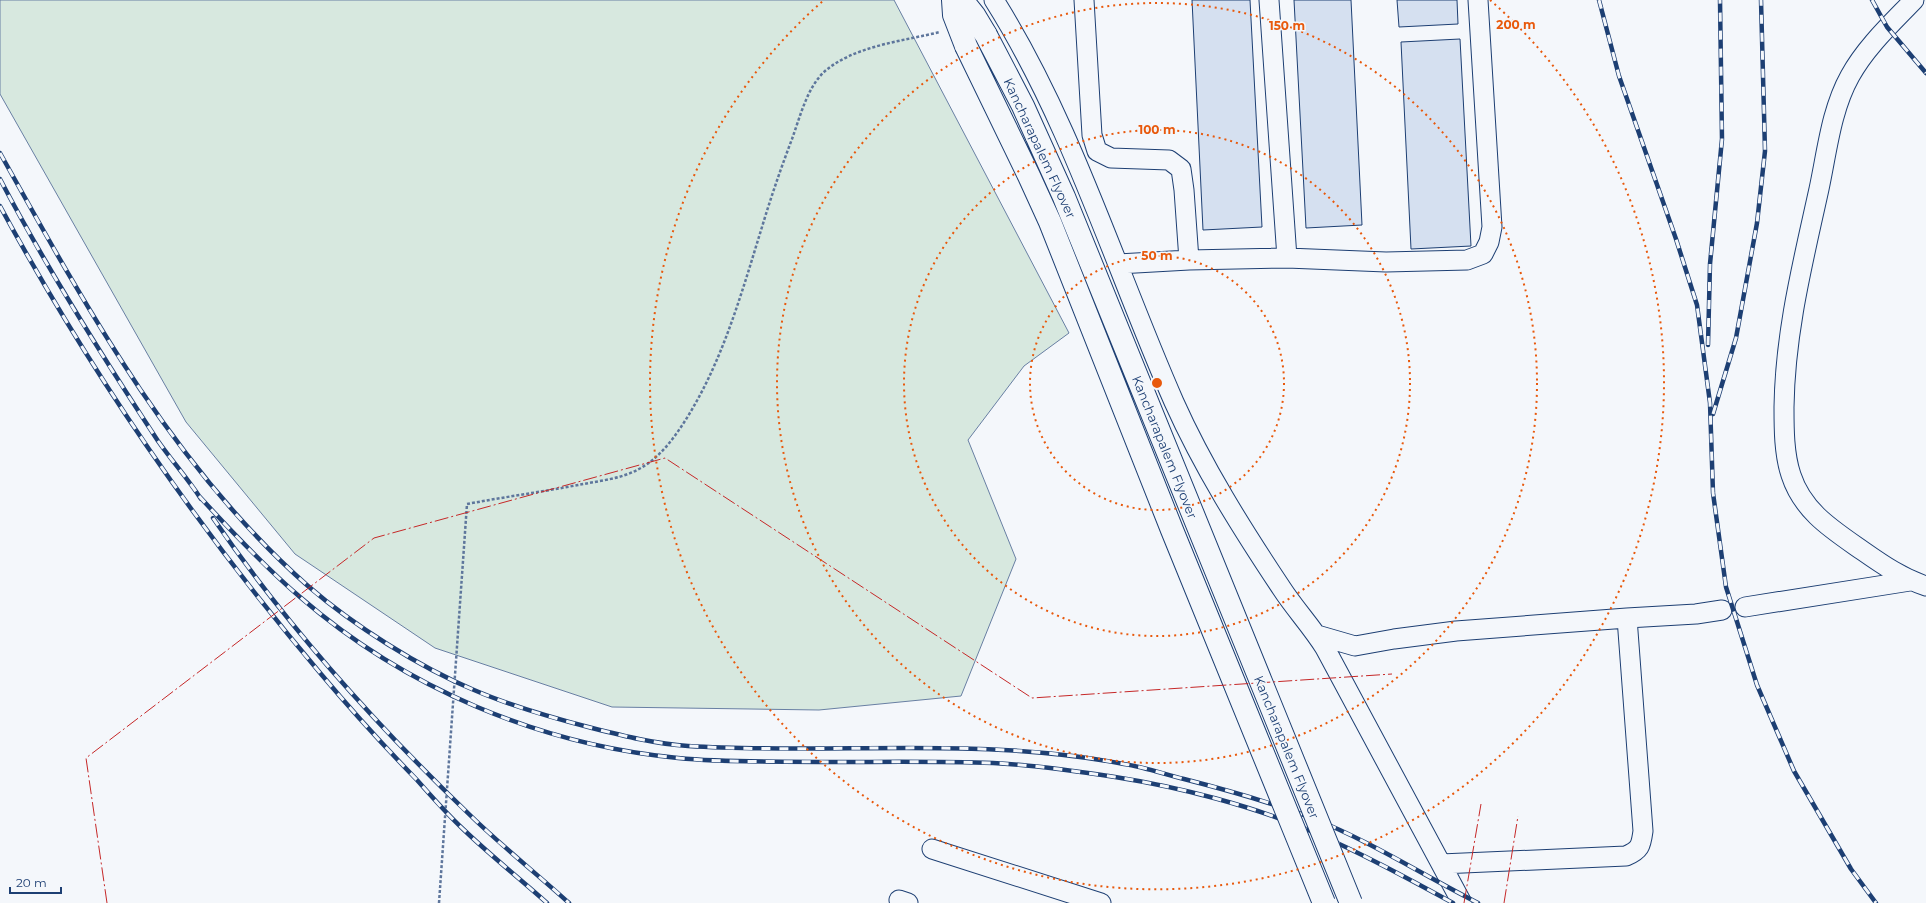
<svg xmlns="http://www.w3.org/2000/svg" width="1926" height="903" font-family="Montserrat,sans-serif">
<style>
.green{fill:#d7e8df;stroke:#687fa3}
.building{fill:#d5e0f0;stroke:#1d3f73}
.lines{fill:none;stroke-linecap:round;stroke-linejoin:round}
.minor-casing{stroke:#1d3f73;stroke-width:21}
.major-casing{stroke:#1d3f73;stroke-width:24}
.path{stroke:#5e769c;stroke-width:2.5;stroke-dasharray:3 2;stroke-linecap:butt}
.minor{stroke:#f4f7fb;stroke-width:19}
.major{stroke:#f4f7fb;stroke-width:22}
.rail-casing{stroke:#1d3f73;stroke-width:4.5}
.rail{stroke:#f4f7fb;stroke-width:3;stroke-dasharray:9;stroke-linecap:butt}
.major-bridge-casing{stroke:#1d3f73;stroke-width:24;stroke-linecap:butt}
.major-bridge{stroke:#f4f7fb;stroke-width:22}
.power{stroke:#c62828;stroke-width:1;stroke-dasharray:14 3 2 3;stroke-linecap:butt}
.ring{fill:none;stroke:#e8590c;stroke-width:2;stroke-dasharray:2 4}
.labels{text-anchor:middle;stroke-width:3;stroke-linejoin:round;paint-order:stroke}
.street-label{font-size:13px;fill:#1d3f73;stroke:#f4f7fb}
.centre{fill:#e8590c;stroke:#f4f7fb;stroke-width:2}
.ring-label{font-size:12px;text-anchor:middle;font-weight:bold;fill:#e8590c;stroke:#f4f7fb;stroke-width:3;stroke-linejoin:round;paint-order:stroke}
</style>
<rect width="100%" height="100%" fill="#f4f7fb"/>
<!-- green -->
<path class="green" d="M0,0H894L1069,333L1024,366L968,440L1016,559L961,696L819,710L612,707L435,648L295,554L186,422L0,94Z"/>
<!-- building -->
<path class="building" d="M1192,0H1250L1262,227L1203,230Z
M1294,0H1351L1362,225L1306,228Z
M1397,0H1457L1458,24L1399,27Z
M1460,39L1471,246L1411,249L1401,42Z"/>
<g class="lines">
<defs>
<path id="minor" d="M994,0C1072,124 1115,268 1174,402C1203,467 1242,529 1282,589C1295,609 1312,627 1325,648L1462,903
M1084,0L1092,135L1097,151L1111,158L1169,160L1181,169L1184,190L1189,260
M1269,0L1287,258
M1914,0C1891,24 1866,47 1850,76C1831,110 1827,152 1819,189C1803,262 1785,332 1784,407C1784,429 1784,454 1791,475C1803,512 1833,530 1863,551C1883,565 1902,578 1926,586
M1118,264L1189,260L1287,258L1386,262L1467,260L1483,254L1489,242L1492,227L1478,0
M1745,607L1910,581
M1317,635L1355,646L1394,639L1456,631L1627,618L1696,614L1722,610
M932,849L1101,903
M1441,864L1626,856C1640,850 1641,846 1643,831L1627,618
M899,900L908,903"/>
<path id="major" d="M953,0L954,15L966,46
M962,0L974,15L986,35"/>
</defs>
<!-- minor casing -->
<use href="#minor" class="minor-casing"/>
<!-- major casing -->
<use href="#major" class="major-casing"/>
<!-- path -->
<path class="path" d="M439,903L467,504C504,497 541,492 578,485C598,481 621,479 639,469C658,459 671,442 683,424C722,364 741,295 762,227C771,197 781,168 792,139C800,117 807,88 824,72C853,46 903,41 940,32"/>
<!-- minor -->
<use href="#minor" class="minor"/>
<!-- major -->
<use href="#major" class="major"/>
<defs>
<path id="rail" d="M1599,0L1619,76L1676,239L1697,305L1710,403L1713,493L1726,587L1757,685L1794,771L1851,869L1876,903
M1872,0L1887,27L1926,73
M0,153C86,307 174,468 308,586C353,625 419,667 474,690C511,706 553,718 592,728C624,736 656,744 688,746C834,755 980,736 1124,764C1144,767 1164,774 1184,779C1227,790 1270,802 1312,818C1370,841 1423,875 1478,903
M0,179C47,269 102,356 158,441C172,461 188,479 201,499
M0,206C90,372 199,530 321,674C352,711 384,746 417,780C432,797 447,814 463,829C490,855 519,878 547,903
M1708,345L1710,264L1722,139L1720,0
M1713,414L1736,338L1757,223L1765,151L1761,0
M199,496C231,531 264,566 300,597C405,688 540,745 678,758C728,763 779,761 829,762C883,762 938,761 993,763C1034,765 1075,771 1115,777C1179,787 1254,806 1313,832C1361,853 1407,878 1453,903
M213,518C287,626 377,726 472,817C503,847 537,874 569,903"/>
</defs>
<!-- rail casing -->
<use href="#rail" class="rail-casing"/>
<!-- rail -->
<use href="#rail" class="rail"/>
<defs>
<path id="major-bridge" d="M986,35L1023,106L1064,197L1351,903
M966,46L1029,176L1050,222L1172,530L1324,903"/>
</defs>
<!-- major-bridge casing -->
<use href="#major-bridge" class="major-bridge-casing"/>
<!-- major-bridge -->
<use href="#major-bridge" class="major-bridge"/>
<!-- power -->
<path class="power" d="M107,903L86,758L374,538L665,458L1032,698L1392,674
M1464,903L1481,804
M1504,903L1518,816"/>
</g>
<!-- distance rings -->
<g class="ring">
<circle cx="1157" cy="383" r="127"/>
<circle cx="1157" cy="383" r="253"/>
<circle cx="1157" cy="383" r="380"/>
<path d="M1490 0A507 507 0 1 1 824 0"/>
</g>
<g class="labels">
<!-- street labels -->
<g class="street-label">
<text transform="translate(1040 148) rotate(65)" y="5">Kancharapalem Flyover</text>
<text transform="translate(1165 447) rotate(68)" y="5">Kancharapalem Flyover</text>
<text transform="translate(1287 747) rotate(68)" y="5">Kancharapalem Flyover</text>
</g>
</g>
<circle cx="1157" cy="383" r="6" class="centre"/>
<g class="ring-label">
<text x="1516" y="29">200 m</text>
<text x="1287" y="30">150 m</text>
<text x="1157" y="134">100 m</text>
<text x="1157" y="260">50 m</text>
</g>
<!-- scale -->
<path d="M10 887v6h51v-6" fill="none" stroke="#1d3f73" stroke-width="2"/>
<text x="16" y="887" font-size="12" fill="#1d3f73" stroke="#f4f7fb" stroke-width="3" paint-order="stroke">20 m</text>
</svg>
